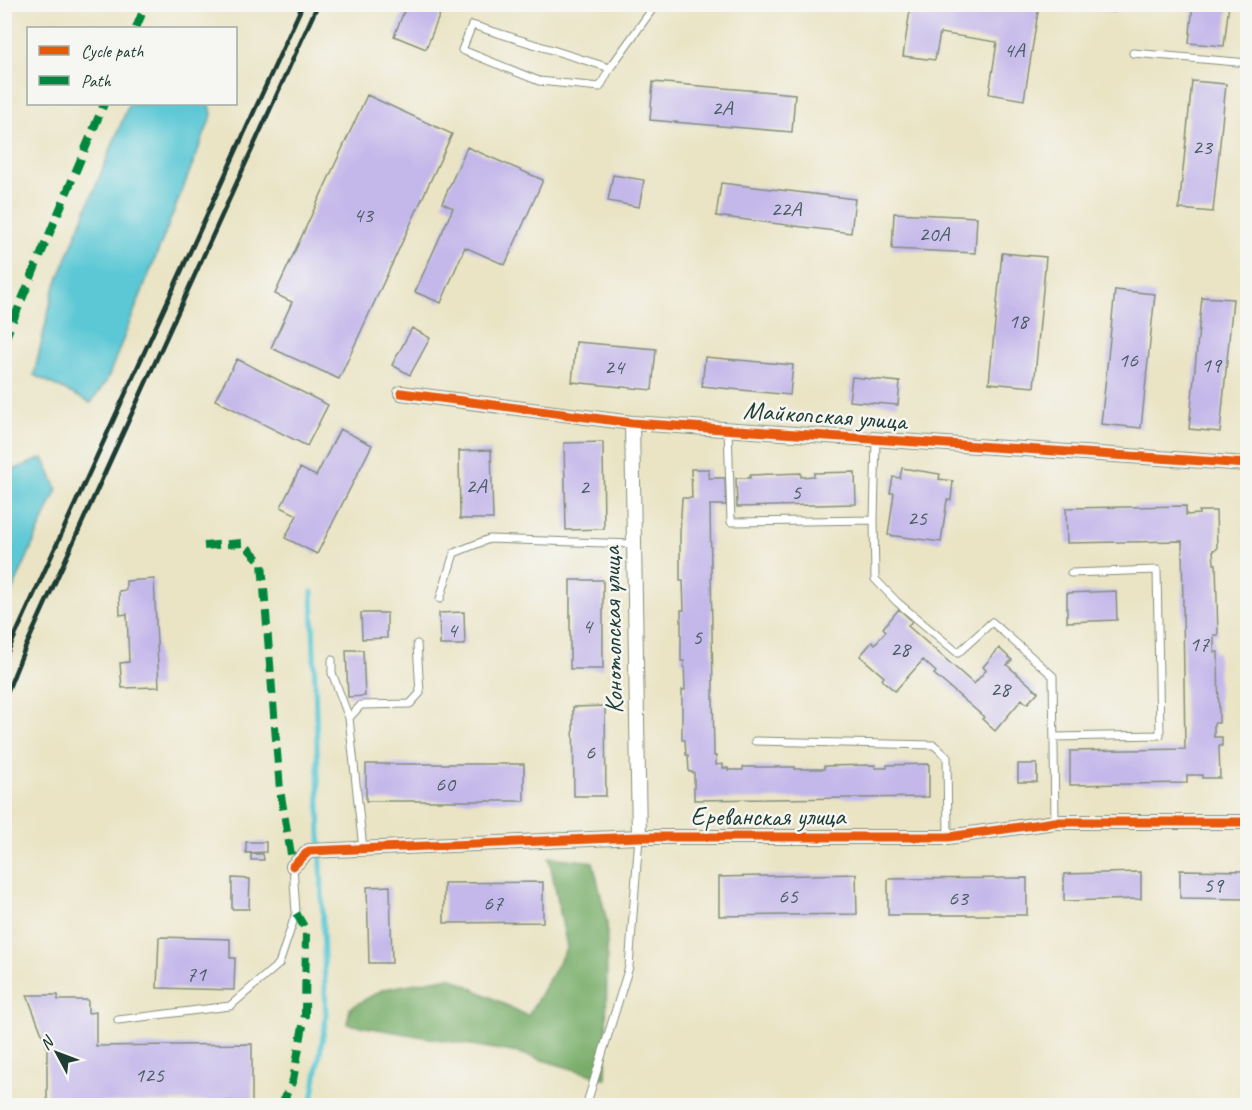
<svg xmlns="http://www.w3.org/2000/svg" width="1252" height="1110" font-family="Caveat,sans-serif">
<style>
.forest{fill:#78ad69;stroke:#4c754e;stroke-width:1.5}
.water{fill:#5cc8d5;stroke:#3e8284;stroke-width:1.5}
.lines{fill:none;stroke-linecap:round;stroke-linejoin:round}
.stream{stroke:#5cc8d5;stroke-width:5}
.building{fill:#c4b8ea}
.lane-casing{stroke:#84907c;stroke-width:9}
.street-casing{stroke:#84907c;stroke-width:16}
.lane{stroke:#fff;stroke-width:7}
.street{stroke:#fff;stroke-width:14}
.rail{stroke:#1f3d34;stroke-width:4.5}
.quiet{stroke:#00873e;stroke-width:8;stroke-dasharray:15 8;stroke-linecap:butt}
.cycleway-casing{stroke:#f6f6f2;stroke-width:13}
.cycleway{stroke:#e8590c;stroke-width:9}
.labels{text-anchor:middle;stroke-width:5;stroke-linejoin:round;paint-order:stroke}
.number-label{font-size:22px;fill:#485c62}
.street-label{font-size:26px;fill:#1f3d34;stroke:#f6f6f2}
</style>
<rect width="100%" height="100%" fill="#f6f6f2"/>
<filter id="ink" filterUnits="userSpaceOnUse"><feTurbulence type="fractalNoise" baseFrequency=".0167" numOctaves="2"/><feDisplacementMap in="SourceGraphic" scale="12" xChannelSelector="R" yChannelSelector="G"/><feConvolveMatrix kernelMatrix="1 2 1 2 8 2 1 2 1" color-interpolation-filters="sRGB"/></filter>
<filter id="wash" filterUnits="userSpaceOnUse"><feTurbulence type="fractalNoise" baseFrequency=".008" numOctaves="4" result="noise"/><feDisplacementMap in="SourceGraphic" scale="24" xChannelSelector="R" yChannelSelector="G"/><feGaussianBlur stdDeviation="1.35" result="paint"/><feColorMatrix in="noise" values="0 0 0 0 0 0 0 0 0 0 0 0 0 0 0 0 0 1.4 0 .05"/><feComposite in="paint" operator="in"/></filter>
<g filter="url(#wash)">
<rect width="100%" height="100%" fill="#eae4c5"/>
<!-- forest -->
<path class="forest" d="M549,857L593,862L607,922L606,1079L519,1053L347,1024L350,1008L384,989L450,977L528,1016L567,947Z"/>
<!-- water -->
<path class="water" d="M129,104H210L212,115L107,380L91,403L34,375L53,292Z
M43,458L57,489L5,608V473Z"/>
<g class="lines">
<!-- stream -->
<path class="stream" d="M311,1106L326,1018L312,592"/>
</g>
<g id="blocks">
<!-- building -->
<path class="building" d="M407,4H444L426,49L394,36Z
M911,4L1039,6L1024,100L989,94L997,42L940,33L935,60L903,56Z
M1083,4H1116L1115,12L1083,9Z
M1193,4H1229L1224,46L1189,43Z
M1192,81L1226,84L1213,212L1179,209Z
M653,82L795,94L792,132L650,120Z
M367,95L452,134L339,379L271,348L292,302L275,294Z
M467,147L543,180L505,265L465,247L441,303L415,292L453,208L442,203Z
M613,175L644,180L639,207L608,201Z
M721,183L855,199L851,233L716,216Z
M894,213L977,217L975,253L892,249Z
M1002,253L1046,257L1034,387L989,383Z
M1115,290L1155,294L1141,428L1101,424Z
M1202,297L1233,299L1220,432L1189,429Z
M412,328L430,338L410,375L392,365Z
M576,342L656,349L652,390L572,382Z
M705,357L793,365L790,395L702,386Z
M237,359L328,405L307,446L215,400Z
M852,377L900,382L898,405L849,401Z
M340,429L372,445L317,554L285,538L297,515L281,507L300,468L316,476Z
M603,442L604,529L566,530L564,443Z
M491,450L493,519H460L459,451Z
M902,468L940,474L939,479L953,481L951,500H947L941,542L888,535L894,493H890L893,477L900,478Z
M691,469H709V478H725L726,505H710L714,756H716V765L723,764V768H728V770H743V767H795V769H824V766L875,765V768H887V765L929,764V797L694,800V772H689L688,755H686L685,740H682V690H685L684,661H681V610H684L683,581H680V532L682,498H692Z
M855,472L856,504L737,507L736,478H750V475L801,473V477L814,476V473Z
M1186,506V515L1199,514V511H1216L1217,549L1213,550L1214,564H1216L1218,635H1214V652H1218L1219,723H1214V737H1222V746H1219L1220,778H1202V775H1187V783L1070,785V751L1185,749L1182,541L1067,543L1066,508Z
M154,579L159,687L122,688L120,663L129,662L127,614L120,615L119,591L126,590V581Z
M570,580H603V669H570Z
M1116,591L1117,620L1067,622V593Z
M899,609L912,621L908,626L974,684L986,670L983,667L999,648L1012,660L1007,665L1038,692L1027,704L1022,699L995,731L982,719L984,717L934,674L936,672L923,660L895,691L882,680L884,677L860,656L872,642L875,644L886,631L883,628Z
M464,612L465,645H440L439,613Z
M361,613H387V638L362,639Z
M346,650H363L365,696L348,697Z
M605,706L606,796H574L573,707Z
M366,764H524V801H366Z
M1018,764H1037V782H1018Z
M246,842H266V852L246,853Z
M251,854H263L264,860H251Z
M1180,870L1247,871L1246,899L1180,898Z
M1141,872V899L1064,901V874Z
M856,874L857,914L719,916V877Z
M232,878L250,879L249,909H232Z
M1027,878V915H888V879Z
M543,882V922L444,923V883Z
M390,886L392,963H369L367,887Z
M159,937L230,939V958H235L234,990L157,988Z
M27,995H58V1000H88V1013L96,1012V1046L252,1044V1106H233V1101L47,1103V1047Z"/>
</g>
</g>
<g filter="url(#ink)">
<use href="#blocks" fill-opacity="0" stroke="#84907c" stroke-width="1.5"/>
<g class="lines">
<defs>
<path id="lane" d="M1133,53L1248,63
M610,68L600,87L539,81L462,50L472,25L610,68L656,4
M728,429L731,522L874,520
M876,439L874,520L875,579L897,602L958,653L992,622L1053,676L1055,822
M440,599L454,553L489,539L634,544
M332,660V673L349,718
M1054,737L1160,735L1157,570L1071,573
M755,741L934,745L947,757L948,837
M363,849L349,718L361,705L410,704L420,693L417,644
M118,1020L230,1006L279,964L296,913L293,866
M586,1106L629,967L639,837"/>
<path id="street" d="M401,393L632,423L1248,464
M632,423L639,837
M293,866L309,851L639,837H948L1055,822H1248"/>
</defs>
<!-- lane casing -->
<use href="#lane" class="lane-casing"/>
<!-- street casing -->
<use href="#street" class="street-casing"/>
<!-- lane -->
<use href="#lane" class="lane"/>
<!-- street -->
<use href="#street" class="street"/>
<!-- rail -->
<path class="rail" d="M4,660L303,4
M4,700L22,655L318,4"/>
<!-- quiet -->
<path class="quiet" d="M136,28L146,4
M4,342L104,104
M204,546L243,543L262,563L280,790L293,866
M281,1106L293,1080L305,1015L306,930L296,913"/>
<defs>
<path id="cycleway" d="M401,393L632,423L1248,464
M293,866L309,851L639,837H948L1055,822H1248"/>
</defs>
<!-- cycleway casing -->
<use href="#cycleway" class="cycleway-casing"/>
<!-- cycleway -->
<use href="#cycleway" class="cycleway"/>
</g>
</g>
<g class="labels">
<!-- number labels -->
<g class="number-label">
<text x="1014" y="57">4А</text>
<text x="722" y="115">2А</text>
<text x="1202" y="154">23</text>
<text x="786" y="216">22А</text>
<text x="363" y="222">43</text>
<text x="934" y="241">20А</text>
<text x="1018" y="328">18</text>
<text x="1128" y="367">16</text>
<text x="1211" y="372">19</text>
<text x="614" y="374">24</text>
<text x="476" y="493">2А</text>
<text x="584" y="494">2</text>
<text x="796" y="499">5</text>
<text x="917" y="525">25</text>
<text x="587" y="633">4</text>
<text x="452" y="637">4</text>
<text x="697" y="644">5</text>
<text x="1199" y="651">17</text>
<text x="900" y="656">28</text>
<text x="1000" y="696">28</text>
<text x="590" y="759">6</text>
<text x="445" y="791">60</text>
<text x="1213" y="892">59</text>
<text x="788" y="903">65</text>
<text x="958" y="905">63</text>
<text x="493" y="910">67</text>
<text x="196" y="981">71</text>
<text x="149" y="1082">125</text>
</g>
<!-- street labels -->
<g class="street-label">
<text transform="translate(825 415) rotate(4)" y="9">Майкопская улица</text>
<text transform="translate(612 630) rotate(-91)" y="9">Конотопская улица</text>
<text x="768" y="825">Ереванская улица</text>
</g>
</g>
<!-- margin -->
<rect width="1252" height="1110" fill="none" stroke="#f6f6f2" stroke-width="24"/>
<!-- legend -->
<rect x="27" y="27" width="210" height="78" fill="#f6f6f2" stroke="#a0aca6" stroke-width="1.5"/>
<rect x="39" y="46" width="30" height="9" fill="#e8590c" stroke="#a0aca6" stroke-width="1.5"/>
<text x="81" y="57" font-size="18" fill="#1f3d34">Cycle path</text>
<rect x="39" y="76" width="30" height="9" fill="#00873e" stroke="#a0aca6" stroke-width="1.5"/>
<text x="81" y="87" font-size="18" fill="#1f3d34">Path</text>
<!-- north arrow -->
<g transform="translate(57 1053) rotate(311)" stroke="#f6f6f2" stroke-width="4.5" paint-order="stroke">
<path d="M0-4.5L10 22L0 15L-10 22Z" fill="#1f3d34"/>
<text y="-9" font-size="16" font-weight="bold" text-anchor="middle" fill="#1f3d34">N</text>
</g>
</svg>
